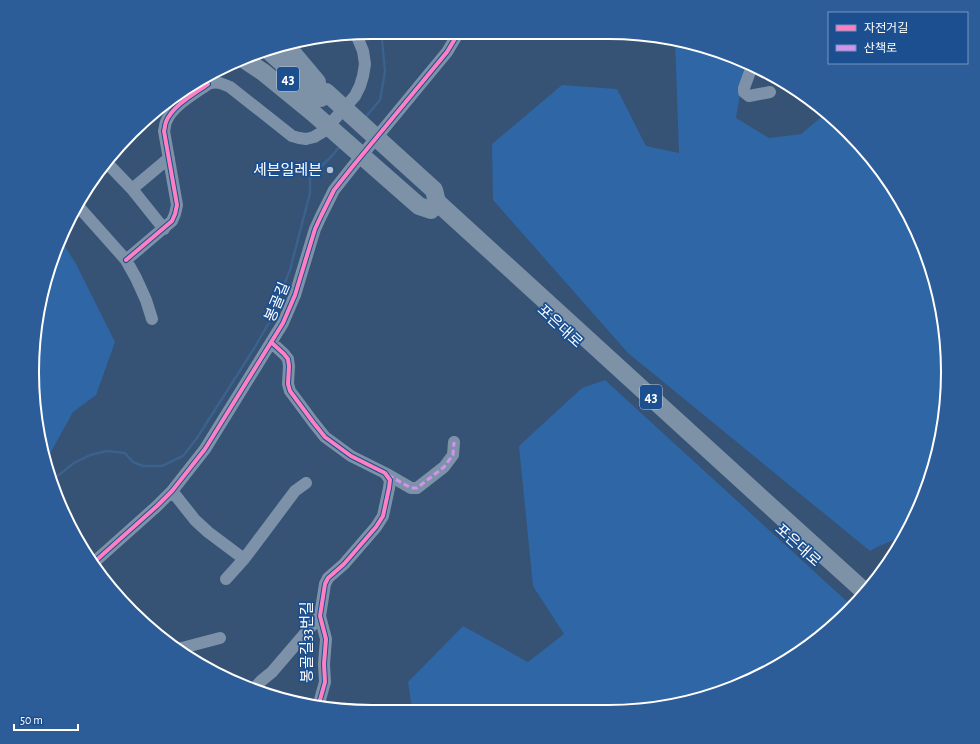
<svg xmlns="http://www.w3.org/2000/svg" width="980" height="744" font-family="'Alegreya Sans','Noto Sans KR',sans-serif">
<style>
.green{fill:#2f66a5}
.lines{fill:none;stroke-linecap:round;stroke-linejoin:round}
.stream{stroke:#3b618d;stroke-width:2.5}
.minor{stroke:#7d92a8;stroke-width:12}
.highway{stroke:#7e92a7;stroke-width:18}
.highway-bridge{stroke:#7e92a7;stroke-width:18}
.quiet{stroke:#d193ec;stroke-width:3;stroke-dasharray:6 3;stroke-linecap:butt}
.cycleway-casing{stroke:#1b4f8f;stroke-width:6}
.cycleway{stroke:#ff80c0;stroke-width:4}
.poi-dot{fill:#b9c2ce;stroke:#1b4f8f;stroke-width:1.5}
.labels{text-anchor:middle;stroke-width:3.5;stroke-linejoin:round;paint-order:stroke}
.shield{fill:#1b4f8f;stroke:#bbcadd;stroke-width:1}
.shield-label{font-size:14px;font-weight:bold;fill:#fff}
.poi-label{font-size:15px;fill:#fff;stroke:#1b4f8f;text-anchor:end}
.street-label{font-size:15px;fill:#fff;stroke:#1b4f8f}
.rim{fill:none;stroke:#fff;stroke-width:2}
</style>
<rect width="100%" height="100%" fill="#365274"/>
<!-- green -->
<path class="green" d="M675,40L696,44L745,66L736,118L769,138L801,134L826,113L849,132L891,183L922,242L941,305L948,372L942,438L922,502L904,536L877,547L870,551L628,353L493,200L492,144L562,85L617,89L646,146L679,153Z
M61,240L76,264L115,342L96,395L73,412L46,461L33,394L39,305Z
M605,380L853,607L849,612L797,655L738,686L652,709H412L408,682L463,626L528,662L564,634L533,586L519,446L582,388Z"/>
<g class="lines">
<!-- stream -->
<path class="stream" d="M364,119L380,100L385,72L382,39L378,32
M50,482L74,463L90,455L107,451L125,453L133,462L143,466H162L183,456L197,438L255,347L271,319L290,270L310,193V177L331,157L341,145"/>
<!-- minor -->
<path class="minor" d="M751,69L744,88V92L749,96L770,92
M207,76L208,84C217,81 221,83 230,87L292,136L299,138L306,139L314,137L324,131L355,96L360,86L363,76L365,64L363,51L356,34
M108,164L132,189L164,229
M132,189L169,158
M78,206L126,260L136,278L146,300L152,319
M126,260L172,221L175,214L177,205L164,131C165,128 165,124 166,122C172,106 194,94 208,84
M271,342L284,354L288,359L289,366L288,384L290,391L313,422L325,437L351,456L385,473L390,480L389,488L383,516L376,527L344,564L328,578L325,584L320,616L326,639L324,664L325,682L318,707
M385,473L411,488H417L444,467L453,455L454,442
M172,491L195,520L208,532L244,559
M92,564L157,506L172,491L205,449L283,323L295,295L315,229L321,216L334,190L353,166L447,52L459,32
M226,579L244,559L295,491L306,483
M178,649L220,638
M253,690L261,681L272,672L320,616"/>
<!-- highway -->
<path class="highway" d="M285,44L317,82
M268,50L321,98
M245,60L263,72L312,112
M437,202L781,516L865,592"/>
<!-- highway-bridge -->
<path class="highway-bridge" d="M326,92L434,190L437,202
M312,112L419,206L431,210"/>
<!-- quiet -->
<path class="quiet" d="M388,475L411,488H417L444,467L453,455L454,442"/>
<defs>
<path id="cycleway" d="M126,260L172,221L175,214L177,205L164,131C165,128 165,124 166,122C172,106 194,94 208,84
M271,342L284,354L288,359L289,366L288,384L290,391L313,422L325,437L351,456L385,473L390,480L389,488L383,516L376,527L344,564L328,578L325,584L320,616L326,639L324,664L325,682L318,707
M92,564L157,506L172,491L205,449L283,323L295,295L315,229L321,216L334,190L353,166L447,52L459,32"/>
</defs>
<!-- cycleway casing -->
<use href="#cycleway" class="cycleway-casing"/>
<!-- cycleway -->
<use href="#cycleway" class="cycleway"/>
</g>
<!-- markers -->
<circle class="poi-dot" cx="330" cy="170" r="4"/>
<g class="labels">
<!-- shield labels -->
<g class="shield">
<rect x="277" y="67" width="22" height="24" rx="3"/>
<rect x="640" y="385" width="22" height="24" rx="3"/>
</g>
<g class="shield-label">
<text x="288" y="84">43</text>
<text x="651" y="402">43</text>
</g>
<!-- poi labels -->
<g class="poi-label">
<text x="322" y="175">세븐일레븐</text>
</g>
<!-- street labels -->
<g class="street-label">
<text transform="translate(277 302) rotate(-67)" y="5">봉골길</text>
<text transform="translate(560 326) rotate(43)" y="5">포은대로</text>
<text transform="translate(798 545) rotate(42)" y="5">포은대로</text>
<text transform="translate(307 642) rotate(-90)" y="5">봉골길33번길</text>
</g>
</g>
<!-- crop -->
<path d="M0 0H980V744H0ZM372 39H608A333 333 0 0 1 941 372V372A333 333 0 0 1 608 705H372A333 333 0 0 1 39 372V372A333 333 0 0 1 372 39Z" fill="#2d5d98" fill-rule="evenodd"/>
<path class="rim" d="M372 39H608A333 333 0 0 1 941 372V372A333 333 0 0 1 608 705H372A333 333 0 0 1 39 372V372A333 333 0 0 1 372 39Z"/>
<!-- legend -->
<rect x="828" y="12" width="140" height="52" fill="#1b4f8f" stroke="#7695bc"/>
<rect x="836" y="25" width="20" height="6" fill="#ff80c0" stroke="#7695bc"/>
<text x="864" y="32" font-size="12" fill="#ffffff">자전거길</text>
<rect x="836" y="45" width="20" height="6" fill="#d193ec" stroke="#7695bc"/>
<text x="864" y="52" font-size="12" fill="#ffffff">산책로</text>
<!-- scale -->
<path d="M14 724v6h64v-6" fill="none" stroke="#ffffff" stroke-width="2"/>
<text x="20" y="724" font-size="12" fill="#ffffff" stroke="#1b4f8f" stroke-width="3" paint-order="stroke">50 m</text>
</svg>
